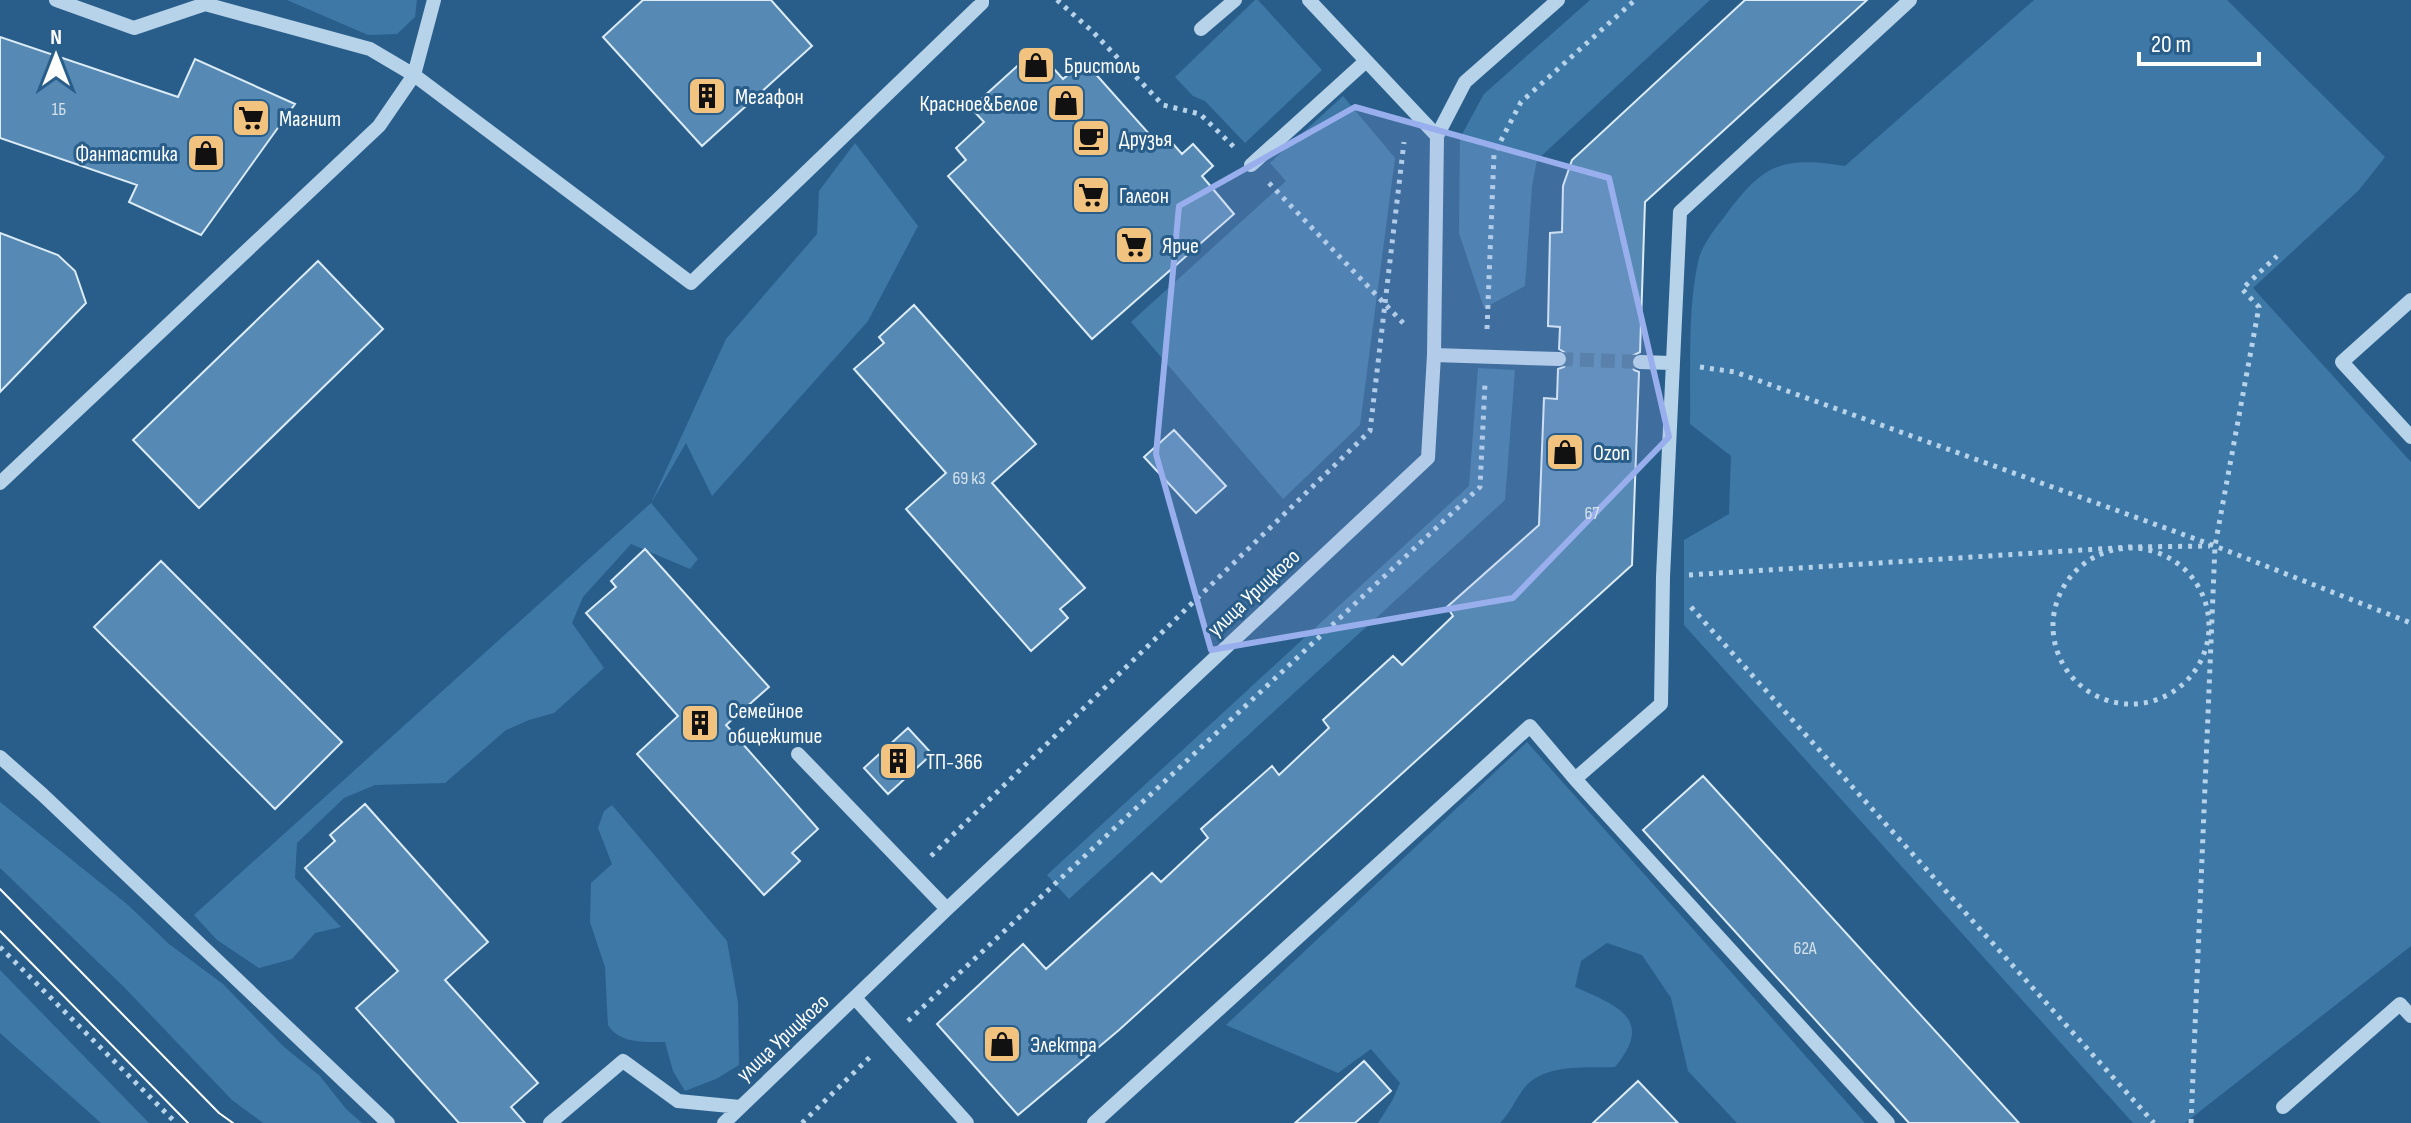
<svg xmlns="http://www.w3.org/2000/svg" width="2411" height="1123" font-family="'Sofia Sans Condensed',sans-serif">
<style>
.green{fill:#3e78a7}
.building{fill:#5689b3;stroke:#dbebf7;stroke-width:2}
.lines{fill:none;stroke-linecap:round;stroke-linejoin:round}
.minor-tunnel{stroke:#49769c;stroke-width:14;stroke-dasharray:14 7;stroke-linecap:butt}
.path{stroke:#b7d3e9;stroke-width:5;stroke-dasharray:4 6;stroke-linecap:butt}
.minor{stroke:#b7d3e9;stroke-width:14}
.tram{stroke:#fff;stroke-width:2}
.marked{fill:#99afed;fill-opacity:0.2;stroke:#99afed;stroke-width:6;stroke-linejoin:round}
.labels{text-anchor:middle;stroke-width:6;stroke-linejoin:round;paint-order:stroke}
.number-label{font-size:18px;fill:#d5e2ec}
.poi-label{font-size:22px;fill:#fff;stroke:#295e8b;text-anchor:start}
.street-label{font-size:22px;fill:#fff;stroke:#295e8b}
</style>
<rect width="100%" height="100%" fill="#295e8b"/>
<!-- green -->
<path class="green" d="M287,0H417L415,17L397,34L368,35Z
M1255,0H1258L1322,70L1245,143L1205,101L1193,96L1175,77Z
M1590,0H1710L1537,160L1532,186L1525,286L1484,308L1459,233L1460,138L1484,94Z
M2034,0H2227L2385,157L2359,190L2253,288L2411,462V946L2185,1123H2133L1684,625V540L1729,514L1731,456L1690,424C1691,374 1687,306 1699,258C1703,244 1716,227 1725,216C1763,164 1782,156 1845,166Z
M1343,96L1395,158L1360,425L1283,499L1131,322L1286,181L1270,163Z
M855,143L918,226L868,321L712,496L686,443L651,503L698,559L690,569L631,544L583,597L572,623L604,668L554,713L529,720L506,730L445,783L375,785L344,798L297,843L295,878L341,927L315,933L292,959L259,968L217,940L194,915L651,503L726,339L817,234L819,191Z
M1478,368L1515,370L1505,500L1069,899L1047,875L1469,486Z
M1527,742L1865,1123H1737L1688,1071L1671,998L1642,955L1607,943L1581,961L1575,987C1615,1005 1656,1018 1615,1067C1588,1068 1545,1063 1525,1087C1516,1098 1511,1112 1500,1123H1378L1392,1101L1400,1083L1371,1049L1338,1073L1226,1025Z
M0,802L128,905L169,944L223,984L284,1047L320,1076L346,1109L362,1123H263L232,1100L124,987L0,868Z
M612,805L727,941L738,1003L739,1065L716,1079L685,1091L673,1071L665,1042C645,1042 620,1044 608,1025L605,967L590,922L591,883L612,864L598,828L604,811Z
M0,970L149,1123H101L0,1033Z"/>
<!-- building -->
<path class="building" d="M643,0H771L812,46L702,146L603,37Z
M1745,0H1867L1645,202L1640,352L1632,356L1630,362L1634,370L1639,372L1632,565L1119,1030L1018,1115L937,1024L1023,944L1046,969L1152,873L1161,882L1208,838L1201,829L1272,766L1279,775L1329,728L1323,720L1393,656L1402,665L1453,616L1447,607L1539,525L1544,398L1557,399L1558,369L1564,367L1569,360L1567,354L1559,349L1560,327L1548,326L1550,233L1562,232L1563,186L1572,160Z
M0,37L178,97L195,59L295,104L201,235L129,202L137,185L0,138Z
M1036,49L1063,79L1084,61L1158,144L1167,137L1182,154L1193,144L1213,166L1202,176L1234,214L1092,339L948,176L966,160L956,148L984,122L971,108Z
M0,233L58,255L75,271L86,303L0,392Z
M318,261L383,329L199,508L133,440Z
M914,305L1036,444L992,483L1085,588L1060,609L1068,618L1031,651L906,509L946,473L854,369L884,343L879,337Z
M1174,430L1226,486L1196,513L1144,457Z
M645,549L769,687L726,725L818,829L792,853L800,861L764,895L637,754L678,716L586,613L616,587L611,581Z
M161,561L342,742L275,809L94,627Z
M908,728L932,754L888,794L864,768Z
M1703,776L2019,1123H1909L1840,1047L1643,830Z
M365,804L488,942L445,980L538,1083L511,1107L525,1123H459L356,1008L398,971L305,868L335,841L330,835Z
M1364,1061L1391,1091L1355,1123H1295Z
M1638,1081L1678,1123H1593Z"/>
<g class="lines">
<!-- minor-tunnel -->
<path class="minor-tunnel" d="M1559,359L1640,362"/>
<!-- path -->
<path class="path" d="M1057,0L1092,31L1163,105L1200,114L1234,147
M1269,183L1406,326
M1487,329L1494,154L1521,102L1635,0
M1700,367L1735,372L2215,546L2411,623
M2053 626a78 78 0 1 1 156 0a78 78 0 1 1-156 0Z
M1689,575L2130,547L2210,546
M1691,607L2154,1123
M931,856L1370,431L1404,142
M0,947L176,1123
M908,1021L1480,487L1485,383
M802,1123L872,1055
M2191,1123L2215,546L2259,307L2242,289L2277,256"/>
<!-- minor -->
<path class="minor" d="M434,0L414,75L691,283L982,3V0
M1309,0L1437,136
M1201,29L1235,0
M1251,165L1366,61
M2411,300L2342,362L2411,437
M1434,355L1559,359
M1640,362L1671,363
M0,483L379,126L414,75L370,49L205,4L134,28L56,0
M798,754L947,909
M0,757L43,795L388,1123
M1575,779L1661,704L1663,577L1680,212L1910,0
M855,998L967,1123
M2283,1107L2400,1004L2411,1016
M550,1123L623,1061L678,1101L740,1107
M724,1123L947,909L1428,458L1434,355L1437,136L1465,82L1558,0
M1094,1123L1530,726L1575,779L1888,1123"/>
<!-- tram -->
<path class="tram" d="M0,889L219,1113L233,1123
M0,931L188,1123"/>
</g>
<!-- marked area -->
<path class="marked" d="M1355,107L1609,178L1669,437L1513,598L1211,650L1156,454L1179,206Z"/>
<!-- icons -->
<defs>
<symbol id="shop-square" viewBox="-11 -11 22 22"><rect x="-9" y="-9" width="18" height="18" rx="4" fill="#f1c37e" stroke="#295e8b"/><path d="M-5-2.5h2.3a2.7 3.5 0 0 1 5.4 0H5L5.5 6h-11ZM-1.5-2.5h3a1.5 2.3 0 0 0-3 0Z" fill="#111"/></symbol>
<symbol id="building-square" viewBox="-11 -11 22 22"><rect x="-9" y="-9" width="18" height="18" rx="4" fill="#f1c37e" stroke="#295e8b"/><path d="M-4-6H4V6H1V3H-1V6H-4ZM-2.5-4.3h1.7v1.8h-1.7ZM.8-4.3h1.7v1.8H.8ZM-2.5-1h1.7V.8h-1.7ZM.8-1h1.7V.8H.8Z" fill="#111"/></symbol>
<symbol id="supermarket-square" viewBox="-11 -11 22 22"><rect x="-9" y="-9" width="18" height="18" rx="4" fill="#f1c37e" stroke="#295e8b"/><path d="M-6-5.5h2.5l.6 2H6L4.5 2H-2.5L-4.4-4H-6ZM-1.5 3.2a1.3 1.3 0 1 0 .1 0ZM3 3.2a1.3 1.3 0 1 0 .1 0Z" fill="#111"/></symbol>
<symbol id="cafe-square" viewBox="-11 -11 22 22"><rect x="-9" y="-9" width="18" height="18" rx="4" fill="#f1c37e" stroke="#295e8b"/><path d="M-5.5-4.5H6V0H3Q3 3.5 0 3.5H-2.5Q-5.5 3.5-5.5 0ZM3-3.2v2h1.7v-2ZM-6 4.5H4V6H-6Z" fill="#111"/></symbol>
</defs>
<g fill-rule="evenodd">
<use href="#shop-square" x="1014" y="43" width="44" height="44"/>
<use href="#building-square" x="685" y="74" width="44" height="44"/>
<use href="#shop-square" x="1044" y="81" width="44" height="44"/>
<use href="#supermarket-square" x="229" y="96" width="44" height="44"/>
<use href="#cafe-square" x="1069" y="116" width="44" height="44"/>
<use href="#shop-square" x="184" y="131" width="44" height="44"/>
<use href="#supermarket-square" x="1069" y="173" width="44" height="44"/>
<use href="#supermarket-square" x="1112" y="223" width="44" height="44"/>
<use href="#shop-square" x="1543" y="430" width="44" height="44"/>
<use href="#building-square" x="678" y="701" width="44" height="44"/>
<use href="#building-square" x="876" y="739" width="44" height="44"/>
<use href="#shop-square" x="980" y="1022" width="44" height="44"/>
</g>
<g class="labels">
<!-- number labels -->
<g class="number-label">
<text x="59" y="115">1Б</text>
<text x="969" y="484">69 к3</text>
<text x="1592" y="519">67</text>
<text x="1805" y="954">62А</text>
</g>
<!-- poi labels -->
<g class="poi-label">
<text x="1064" y="73">Бристоль</text>
<text x="735" y="104">Мегафон</text>
<text x="1038" y="111" text-anchor="end">Красное&amp;Белое</text>
<text x="279" y="126">Магнит</text>
<text x="1119" y="146">Друзья</text>
<text x="178" y="161" text-anchor="end">Фантастика</text>
<text x="1119" y="203">Галеон</text>
<text x="1162" y="253">Ярче</text>
<text x="1593" y="460">Ozon</text>
<text x="728" y="718">Семейное<tspan x="728" dy="25">общежитие</tspan></text>
<text x="926" y="769">ТП-366</text>
<text x="1030" y="1052">Электра</text>
</g>
<!-- street labels -->
<g class="street-label">
<text transform="translate(1253 592) rotate(-43)" y="8">улица Урицкого</text>
<text transform="translate(782 1037) rotate(-43)" y="8">улица Урицкого</text>
</g>
</g>
<!-- north arrow -->
<g transform="translate(56 56)" stroke="#295e8b" stroke-width="6" paint-order="stroke">
<path d="M0-6L14 30L0 20L-14 30Z" fill="#ffffff"/>
<text y="-12" font-size="22" font-weight="bold" text-anchor="middle" fill="#ffffff">N</text>
</g>
<!-- scale -->
<path d="M2139 52v12h120v-12" fill="none" stroke="#ffffff" stroke-width="4"/>
<text x="2151" y="52" font-size="24" fill="#ffffff" stroke="#295e8b" stroke-width="6" paint-order="stroke">20 m</text>
</svg>
